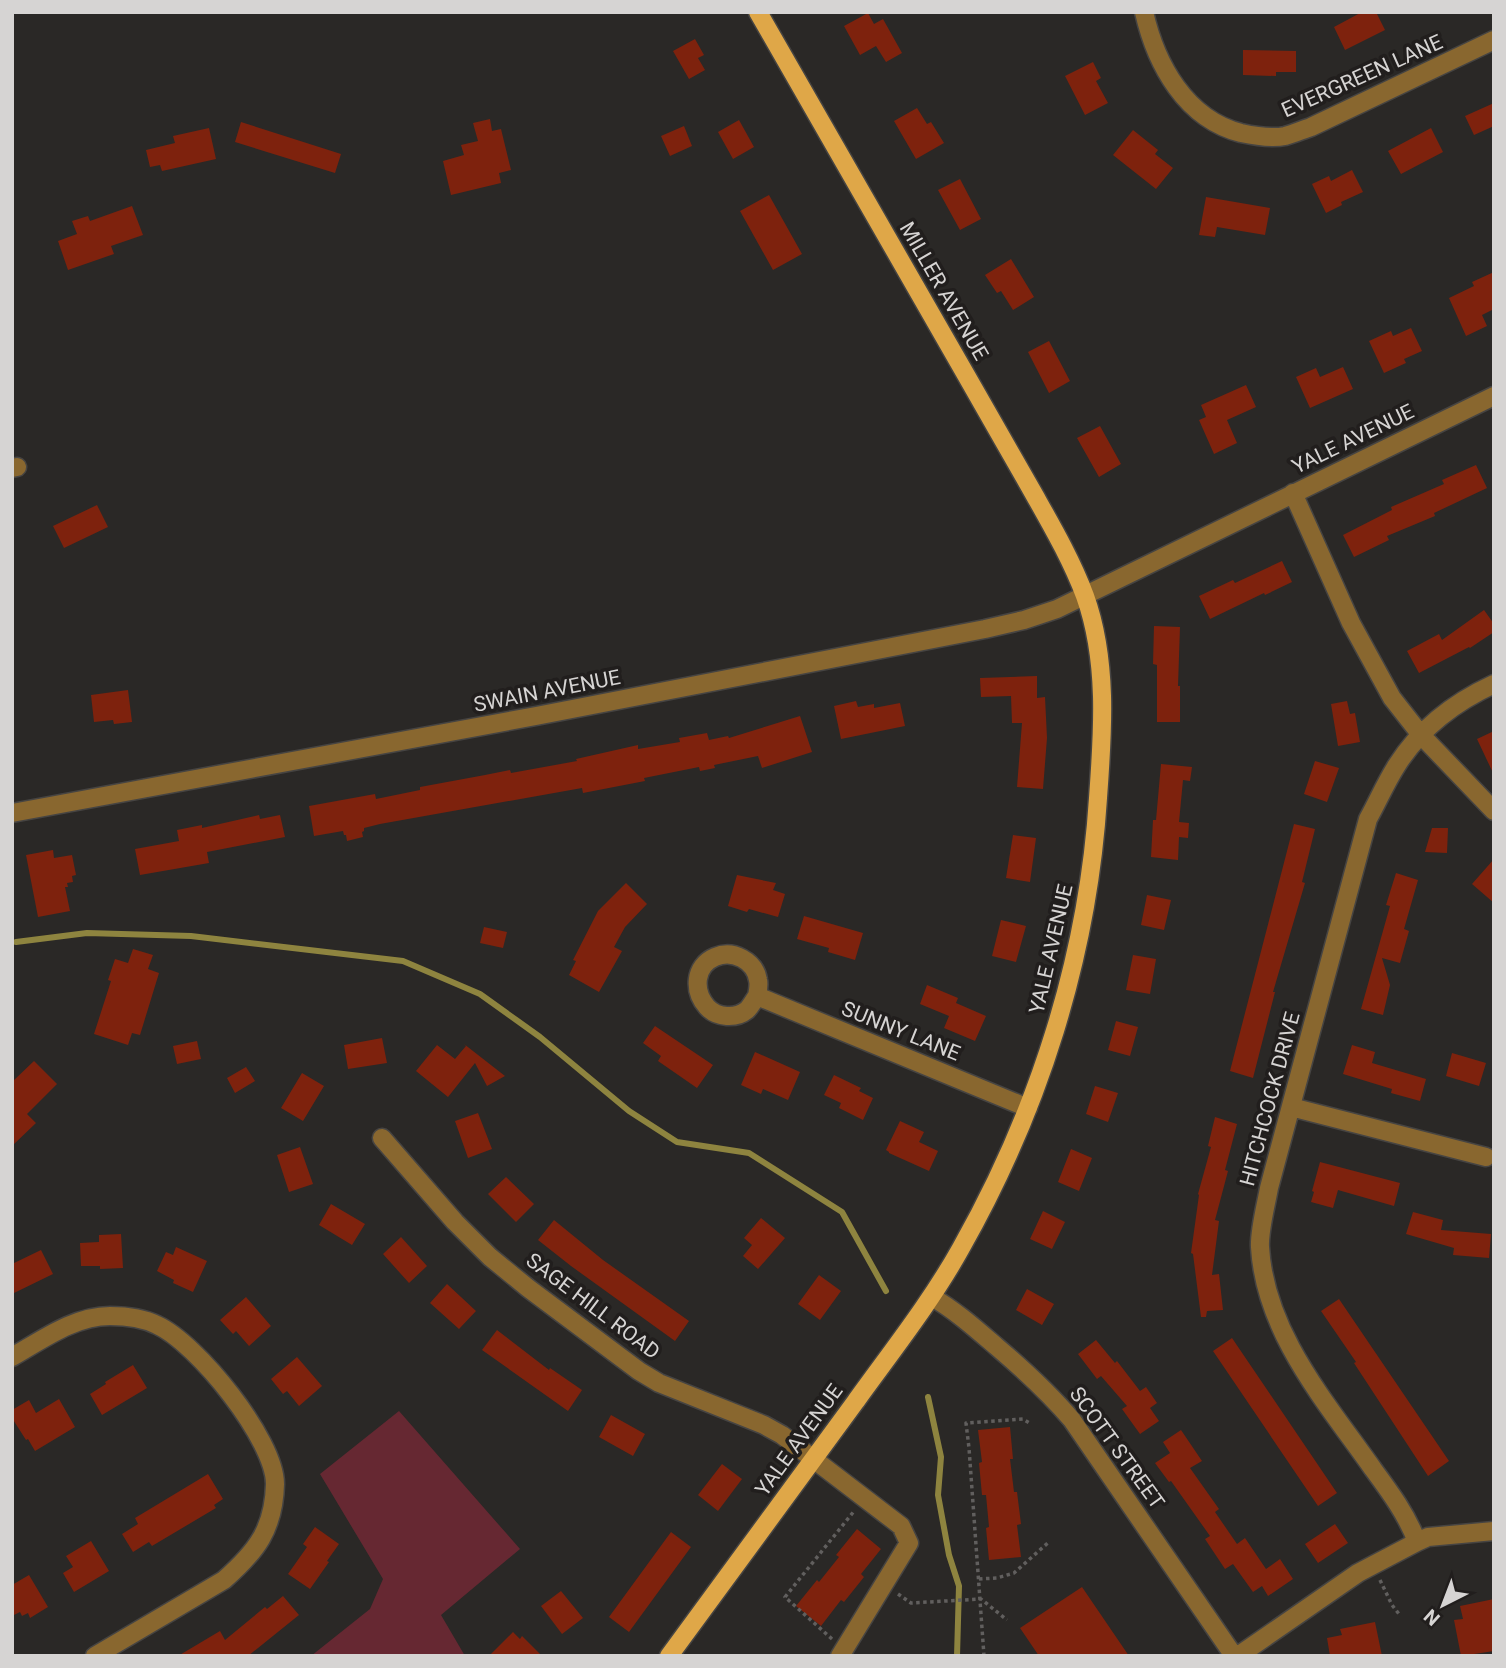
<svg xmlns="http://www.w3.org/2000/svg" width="1506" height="1668" font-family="Roboto,sans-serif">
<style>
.green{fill:#662832}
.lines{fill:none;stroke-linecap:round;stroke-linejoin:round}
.stream{stroke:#8e843f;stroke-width:6}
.building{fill:#7e220d}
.minor-casing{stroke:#464442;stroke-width:21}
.major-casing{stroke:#464442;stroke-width:21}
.path{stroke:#615f5e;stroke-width:3.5;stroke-dasharray:3.5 3.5;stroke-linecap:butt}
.minor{stroke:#89672f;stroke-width:18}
.major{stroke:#dfa748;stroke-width:18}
.labels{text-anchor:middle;stroke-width:7;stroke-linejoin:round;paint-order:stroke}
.street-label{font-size:21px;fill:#d6d4d3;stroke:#211e1d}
</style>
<rect width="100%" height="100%" fill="#2a2826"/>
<!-- green -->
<path class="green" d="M399,1411L520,1549L441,1615L465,1656H311L370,1609L383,1579L320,1474Z"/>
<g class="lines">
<!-- stream -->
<path class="stream" d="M16,942L87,933L191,936L403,961L480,994L540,1037L629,1111L677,1142L749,1153L842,1212L886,1291
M928,1397L941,1457L938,1495L949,1555L959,1586L957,1656"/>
</g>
<!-- building -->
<path class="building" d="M1362,12H1376L1385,30L1345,50L1334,27Z
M868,13L874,24L883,19L902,53L886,62L876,46L860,55L844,26Z
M695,39L704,55L698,58L705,70L689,79L673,51Z
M1243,50L1296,51V72H1276V76L1243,75Z
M1093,62L1101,78L1096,81L1108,103L1085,115L1065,76Z
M1494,103V126L1474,135L1465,116Z
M917,108L927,124L931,122L944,143L916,159L894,121Z
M490,119L492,131L501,129L511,170L499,173L501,183L451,195L443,161L464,155L461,145L478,141L473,123Z
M739,120L754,147L733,159L718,132Z
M241,122L341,154L335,173L235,142Z
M684,126L692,146L670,156L661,136Z
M209,128L216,159L162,171L160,165L150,167L146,150L175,143L173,136Z
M1431,128L1443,152L1401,174L1388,151Z
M1133,130L1158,150L1155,154L1173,168L1156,189L1113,155Z
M1352,170L1363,192L1341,202L1342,205L1326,213L1312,184L1329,176L1331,181Z
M960,179L981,219L960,230L938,190Z
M769,195L802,254L773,270L740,211Z
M1206,197L1270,208L1265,235L1217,227L1215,237L1199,235Z
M132,206L143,235L111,246L114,254L68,270L58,241L77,234L72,221L88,216L90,221Z
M1011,259L1034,297L1013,310L1001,291L997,293L985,275Z
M1494,272V309L1482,315L1487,326L1466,336L1449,298L1474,286L1472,282Z
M1411,328L1422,351L1404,359L1406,363L1384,373L1369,341L1391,331L1393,336Z
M1049,341L1070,381L1049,393L1028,352Z
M1343,367L1353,389L1310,408L1296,377L1316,368L1320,377Z
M1246,385L1256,407L1227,420L1237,443L1214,454L1199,420L1206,417L1201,405Z
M1100,426L1121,464L1099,477L1077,438Z
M1476,465L1487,488L1434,513L1435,516L1387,536L1389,540L1354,557L1343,535L1392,510L1391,507L1444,484L1442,480Z
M97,505L108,527L64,548L53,526Z
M1282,561L1292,582L1265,595L1264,593L1210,619L1199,596L1233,580L1235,583Z
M1484,610L1494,624V632L1470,648L1469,647L1419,673L1407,651L1439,634L1442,640Z
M1154,626L1180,627L1178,686H1180V722H1157V665L1153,664Z
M1037,676V698L1045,697L1047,738L1043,789L1017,787L1022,723H1012L1011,696L981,697L980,678Z
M128,690L132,722L114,724L113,720L94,722L91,695Z
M856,701L858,707L874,704V708L900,703L905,726L841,739L834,706Z
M1347,701L1350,714L1355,713L1360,742L1338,746L1331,704Z
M800,716L812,752L762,768L758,756L714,765L715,768L700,771L699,767L644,778L645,781L583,793L582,788L380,824L364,828V831L362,832L363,837L347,841L346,835H344L343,831L314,836L309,806L375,794L376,799L420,790V787L485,775L510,770L511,773L577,761L576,759L638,745V749L680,742L679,738L707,733L709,740L728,736L729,738Z
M1494,731V775L1477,739Z
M1315,761L1339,768L1327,802L1304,794Z
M1161,764L1192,767L1190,781L1183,780L1179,822L1189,823L1188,838L1179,837L1178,860L1151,857L1153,820H1156Z
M259,815L260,819L280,815L285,837L207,852L209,863L140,875L135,849L179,841L177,830L202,825V828Z
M1294,824L1315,829L1302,882L1305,883L1273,992H1275L1253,1078L1230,1071Z
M1432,828H1448L1447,853L1425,852Z
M1013,835L1036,838L1030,882L1006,878Z
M53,850L54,858L72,855L76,875L72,876L73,882L67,883L68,887H65L70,911L38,917L26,855Z
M1494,859V903L1472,884Z
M1396,873L1418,880L1404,929L1409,931L1400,963L1382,958L1390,985L1383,1015L1361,1009L1390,906L1386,905Z
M737,875L776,883L773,890L785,894L778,917L749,909L747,912L728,906Z
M626,883L647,904L625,927L614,947L622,951L599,992L569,975L576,961L573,960L598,911Z
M1147,895L1171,900L1164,930L1141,925Z
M804,916L863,933L855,960L828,952L829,948L797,939Z
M1001,920L1026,926L1016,962L992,956Z
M484,927L507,932L503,948L480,943Z
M133,949L153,955L148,969L159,973L140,1035L132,1033L128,1045L94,1034L111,981L108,980L115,959L128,963Z
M1133,955L1156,959L1150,994L1126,990Z
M927,985L958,998L956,1003L986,1016L975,1041L944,1028L949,1016L920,1004Z
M1116,1021L1138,1027L1130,1056L1108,1050Z
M655,1026L713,1065L697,1088L658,1061L661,1056L643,1043Z
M382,1038L387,1063L348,1069L344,1045Z
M197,1041L201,1059L177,1064L173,1046Z
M464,1044L505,1076L487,1086L475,1063L448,1097L416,1071L437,1045L455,1059L466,1046Z
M1352,1045L1375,1052L1372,1063L1426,1079L1420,1101L1391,1093L1392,1089L1343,1074Z
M755,1052L800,1072L788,1100L763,1089L761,1094L741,1085Z
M1452,1053L1486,1063L1479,1086L1446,1076Z
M34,1061L57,1084L27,1114L36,1123L12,1146V1082Z
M246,1067L255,1081L235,1093L227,1078Z
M302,1073L324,1086L303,1121L281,1108Z
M834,1075L861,1088L859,1091L873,1098L863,1120L839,1108L841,1103L824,1095Z
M1095,1086L1118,1093L1108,1122L1086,1114Z
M478,1113L492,1149L468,1158L455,1121Z
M1215,1117L1237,1124L1225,1170L1228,1171L1215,1220L1219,1221L1212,1275L1219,1274L1223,1310L1207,1311L1206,1317H1201L1193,1254L1191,1253L1199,1195L1198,1194L1211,1147L1208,1146Z
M900,1121L924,1132L919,1142L938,1151L929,1171L889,1153V1152L886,1150Z
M300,1147L313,1184L289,1192L277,1155Z
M1071,1149L1092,1158L1079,1191L1058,1182Z
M1320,1162L1400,1183L1394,1206L1338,1190L1333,1208L1311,1202L1314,1192L1312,1191Z
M506,1177L534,1204L516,1222L488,1194Z
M331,1204L365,1224L352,1245L319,1225Z
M1043,1211L1065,1222L1052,1249L1030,1239Z
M1413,1212L1443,1220L1441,1230L1491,1234L1489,1258L1453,1255L1454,1248L1406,1234Z
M761,1218L785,1238L758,1269L743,1256L752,1245L744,1238Z
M554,1220L603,1260L689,1321L675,1341L571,1266L538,1240Z
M121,1234L123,1268L100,1269V1266H81L80,1243L99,1242V1235Z
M401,1237L427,1266L409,1283L383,1254Z
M176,1247L207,1261L193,1292L173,1283L174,1280L157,1271L166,1252L173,1255Z
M41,1250L53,1274L12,1294V1264Z
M819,1275L841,1291L820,1320L798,1304Z
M447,1284L476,1311L459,1329L430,1303Z
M1027,1289L1054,1304L1042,1325L1016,1310Z
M246,1297L271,1326L249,1346L236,1331L233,1334L220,1320Z
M1339,1299L1449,1461L1428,1476L1354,1363L1356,1362L1321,1311Z
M497,1330L549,1370L550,1368L582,1390L568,1411L482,1350Z
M1232,1338L1337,1493L1318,1506L1213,1351Z
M1096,1340L1115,1363L1117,1361L1140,1391L1146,1387L1157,1403L1150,1408L1159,1421L1140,1434L1122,1409L1127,1406L1101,1376L1097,1379L1078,1354Z
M297,1357L322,1386L299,1406L287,1391L283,1394L271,1379Z
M133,1365L147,1388L102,1415L90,1394L106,1384L105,1382Z
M59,1399L75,1427L35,1451L28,1439L26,1440L12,1418V1410L29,1400L36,1413Z
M611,1415L645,1434L633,1456L599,1437Z
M1010,1427L1013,1459H1010L1014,1492H1017L1021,1524L1017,1525L1021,1557L989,1560L986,1528L989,1527L986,1495H982L979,1463L982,1462L978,1430Z
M1181,1430L1202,1461L1190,1468L1219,1509L1215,1512L1237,1544L1245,1538L1266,1569L1280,1559L1293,1579L1268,1596L1262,1586L1253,1592L1233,1564L1225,1569L1205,1539L1210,1536L1171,1481L1169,1482L1155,1463L1170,1453L1163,1442Z
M722,1464L742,1479L718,1511L698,1495Z
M208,1474L223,1499L214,1505L216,1508L152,1546L149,1542L133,1552L122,1534L138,1524L135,1518Z
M1335,1524L1348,1543L1318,1563L1305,1544Z
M315,1527L339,1544L327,1561L329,1562L310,1589L288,1574L307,1547L303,1544Z
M857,1529L881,1549L861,1574L864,1577L844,1602L841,1600L821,1626L796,1606L817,1580L819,1582L839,1557L836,1555Z
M671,1532L691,1547L629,1632L609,1617Z
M91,1541L109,1571L74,1592L63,1573L73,1567L66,1556Z
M29,1575L48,1607L30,1618L28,1613L22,1616L20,1612L12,1616V1585Z
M1082,1587L1129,1656H1039L1020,1628Z
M561,1591L583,1618L562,1634L541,1606Z
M283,1596L299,1615L248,1656H178L220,1631L225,1640L265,1607L267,1609Z
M1494,1599V1651L1461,1656L1454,1620L1463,1619L1460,1606Z
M1375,1622L1382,1656H1330L1327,1638L1342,1635L1340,1629Z
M513,1632L520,1639L522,1636L542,1656H489Z"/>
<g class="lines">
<defs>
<path id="minor" d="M1144,12C1156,65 1186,119 1241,133C1255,136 1271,139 1285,136C1293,134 1302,130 1311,127L1494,40
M12,468L17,467
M1293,493L1351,623L1392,698L1421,735L1494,811
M12,813L536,716L985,629L1024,620L1057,609L1494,396
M757,996C754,1000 751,1006 747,1010C736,1019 717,1018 707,1007C693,991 694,966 715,957C733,949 755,961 758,980C759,984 758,991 757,996L1028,1108
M1291,1107L1486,1157
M382,1138L455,1222L490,1257L528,1288L639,1371L659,1383L764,1425L782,1435L901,1526L909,1543L840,1656
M932,1297C956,1311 976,1329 997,1347C1024,1370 1049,1393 1072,1420L1234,1656
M12,1357C42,1340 74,1316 110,1316C125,1316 143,1318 157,1325C197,1343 275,1440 275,1484C274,1529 256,1552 224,1580L95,1656
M1417,1542C1407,1515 1390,1492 1373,1469C1326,1402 1265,1333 1260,1247C1259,1231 1266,1205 1269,1188L1368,819C1378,801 1386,782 1397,765C1420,729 1455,702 1494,684
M1238,1656L1358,1573L1417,1542L1428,1537L1494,1531"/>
<path id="major" d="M669,1656C732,1571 794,1486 856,1401C892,1351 931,1302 961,1248C1039,1110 1088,956 1098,798C1103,731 1108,660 1085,596C1072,561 1053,528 1035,496C1012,456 989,415 966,375C896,254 828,133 758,12"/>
</defs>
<!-- minor casing -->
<use href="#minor" class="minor-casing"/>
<!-- major casing -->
<use href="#major" class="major-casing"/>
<!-- path -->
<path class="path" d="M979,1579L997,1578L1014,1573L1050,1541
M1380,1580L1392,1605L1399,1614
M898,1594L911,1603L981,1599L1007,1620
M832,1639L785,1597L855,1510
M984,1656L969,1448L966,1423L1023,1419L1031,1424"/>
<!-- minor -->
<use href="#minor" class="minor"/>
<!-- major -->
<use href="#major" class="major"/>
</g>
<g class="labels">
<!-- street labels -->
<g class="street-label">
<text transform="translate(1362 76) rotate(-24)" y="7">EVERGREEN LANE</text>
<text transform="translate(944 291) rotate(60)" y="7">MILLER AVENUE</text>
<text transform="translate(1353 439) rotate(-26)" y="7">YALE AVENUE</text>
<text transform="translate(547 691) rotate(-11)" y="7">SWAIN AVENUE</text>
<text transform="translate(1051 949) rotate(-77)" y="7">YALE AVENUE</text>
<text transform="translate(901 1031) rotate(22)" y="7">SUNNY LANE</text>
<text transform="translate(1270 1099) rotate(-75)" y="7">HITCHCOCK DRIVE</text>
<text transform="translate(593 1306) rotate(37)" y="7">SAGE HILL ROAD</text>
<text transform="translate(799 1440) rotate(-54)" y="7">YALE AVENUE</text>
<text transform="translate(1117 1448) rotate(54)" y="7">SCOTT STREET</text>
</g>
</g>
<!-- border -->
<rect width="1506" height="1668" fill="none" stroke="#d6d4d3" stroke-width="28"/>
<!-- north arrow -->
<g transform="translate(1443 1605) rotate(222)" stroke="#211e1d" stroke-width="5" paint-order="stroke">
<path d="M0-5L12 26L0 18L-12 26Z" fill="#d6d4d3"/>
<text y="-10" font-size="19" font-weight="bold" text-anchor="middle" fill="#d6d4d3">N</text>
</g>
</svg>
